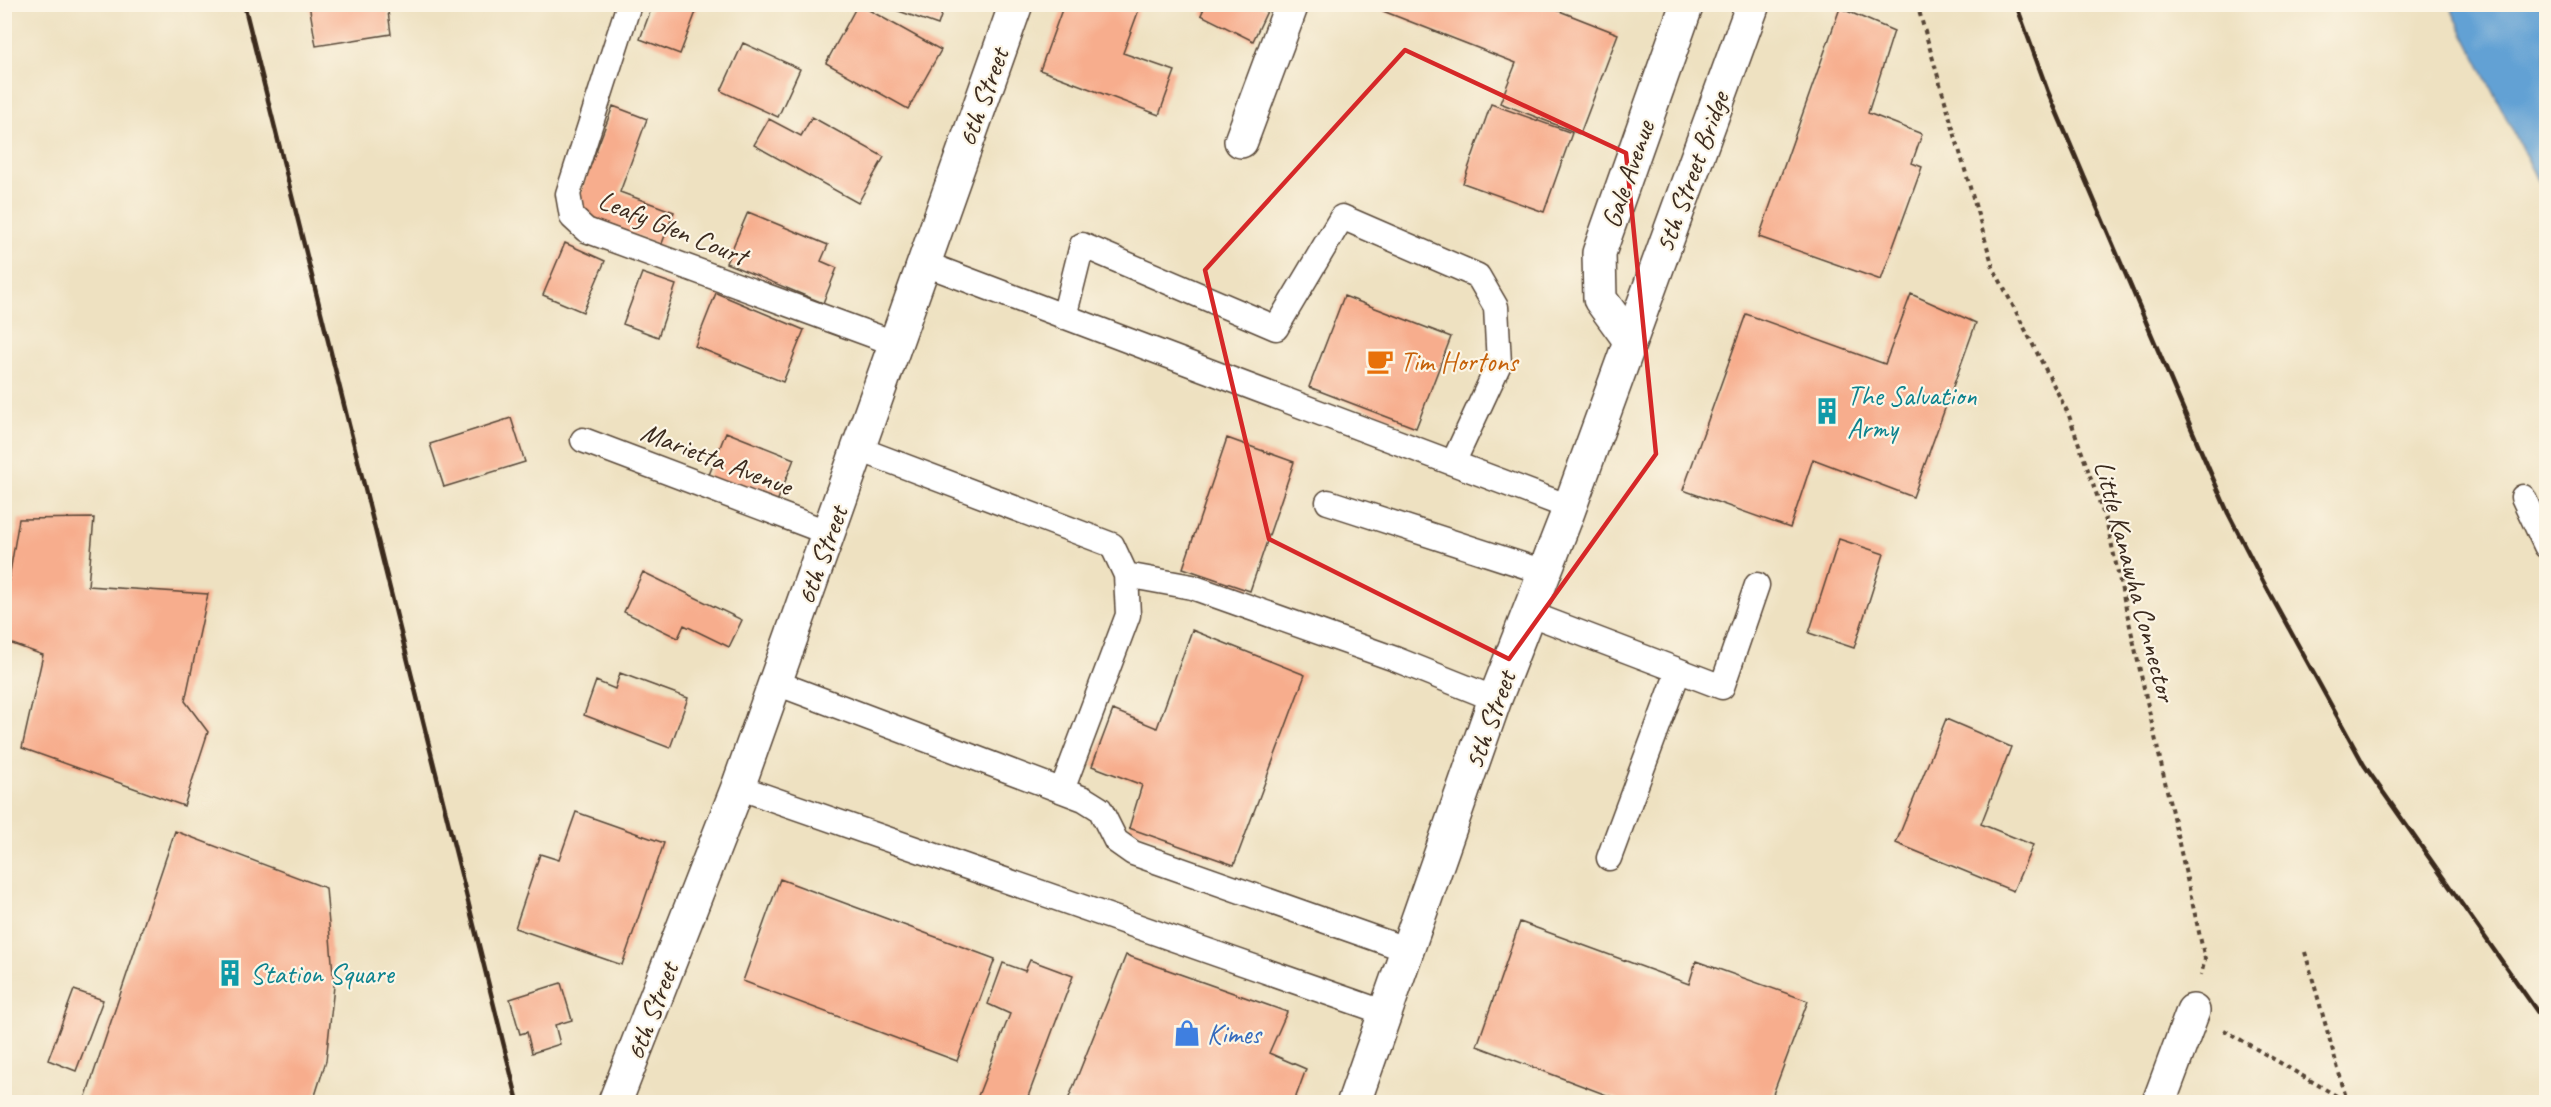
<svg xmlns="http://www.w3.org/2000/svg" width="2551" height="1107" font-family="Caveat,sans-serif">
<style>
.water{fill:#62a1d4;stroke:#4e6679;stroke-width:1.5}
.building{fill:#f7ad8d}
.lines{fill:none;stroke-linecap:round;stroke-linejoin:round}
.service-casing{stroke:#564536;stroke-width:27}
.minor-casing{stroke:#564536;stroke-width:36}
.primary-casing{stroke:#564536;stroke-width:36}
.path{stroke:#564536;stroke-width:4;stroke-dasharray:4.5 4.5;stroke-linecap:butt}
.service{stroke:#fff;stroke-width:24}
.minor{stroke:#fff;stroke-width:33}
.primary{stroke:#fff;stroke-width:33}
.rail{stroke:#3b2a1e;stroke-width:4.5}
.marked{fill:none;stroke:#d62828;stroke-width:4.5;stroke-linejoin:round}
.labels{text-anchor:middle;stroke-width:4.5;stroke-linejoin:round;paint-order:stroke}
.street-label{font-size:28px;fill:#3b2a1e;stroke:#fcf5e5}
.food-label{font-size:28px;fill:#c56008;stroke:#fcf5e5;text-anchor:start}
.culture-label{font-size:28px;fill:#0d838f;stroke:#fcf5e5;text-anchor:start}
.shop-label{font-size:28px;fill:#366cbe;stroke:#fcf5e5;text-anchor:start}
</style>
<rect width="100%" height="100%" fill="#fcf5e5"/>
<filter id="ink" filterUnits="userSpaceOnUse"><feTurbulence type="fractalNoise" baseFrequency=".0167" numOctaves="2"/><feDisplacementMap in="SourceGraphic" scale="12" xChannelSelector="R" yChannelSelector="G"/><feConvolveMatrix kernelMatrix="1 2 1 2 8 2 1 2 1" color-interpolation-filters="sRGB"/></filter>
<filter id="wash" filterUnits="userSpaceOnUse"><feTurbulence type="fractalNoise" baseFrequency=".008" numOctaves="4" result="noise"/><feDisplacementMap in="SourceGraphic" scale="24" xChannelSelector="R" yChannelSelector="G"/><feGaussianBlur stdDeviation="1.35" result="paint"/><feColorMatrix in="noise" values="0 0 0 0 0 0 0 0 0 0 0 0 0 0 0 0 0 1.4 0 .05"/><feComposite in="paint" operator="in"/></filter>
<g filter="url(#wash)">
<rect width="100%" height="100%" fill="#eee1c1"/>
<!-- water -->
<path class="water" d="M2449,5H2546V196Z"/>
<g id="blocks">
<!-- building -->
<path class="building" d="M309,4H387L391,34L316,46Z
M653,4H699L680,54L640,39Z
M858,4L941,50L908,109L826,63Z
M879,4H945L938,25Z
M1064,4H1141L1123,53L1175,71L1159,115L1040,70Z
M1206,4H1258L1268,9L1253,41L1201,15Z
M1386,4H1560L1557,10L1618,34L1580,134L1500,103L1516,63L1383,11Z
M1840,8L1894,31L1868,113L1922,134L1912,163L1922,167L1881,280L1759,237Z
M743,43L800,69L778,117L721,91Z
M1491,104L1572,133L1544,212L1463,183Z
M613,106L647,119L620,192L674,212L661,246L573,212Z
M812,117L884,157L858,203L754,145L769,119L801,136Z
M748,212L828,245L821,261L837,268L823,303L726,263Z
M565,243L605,261L583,312L543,295Z
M642,273L676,285L658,337L623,324Z
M716,293L804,330L783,382L695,346Z
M1911,294L1976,323L1913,497L1813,459L1790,528L1683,490L1746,314L1885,364Z
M1344,296L1451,337L1416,428L1309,387Z
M511,418L525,462L444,487L430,444Z
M726,432L794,459L775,507L707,480Z
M1227,438L1294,462L1250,591L1183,568Z
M94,518L88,586L208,594L185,701L208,732L184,806L22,748L43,655L4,641V608L19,519Z
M1839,539L1884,554L1854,648L1809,633Z
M643,572L742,620L729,647L684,625L678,638L624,612Z
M1192,630L1305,675L1234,865L1129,828L1142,785L1092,766L1113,710L1157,728Z
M620,673L688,698L670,748L584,715L596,681L615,689Z
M1946,719L2011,747L1981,824L2033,845L2013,891L1896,843Z
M576,812L664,843L622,965L515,928L540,854L559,860Z
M175,831L326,888L334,986L326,1061L313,1102H84Z
M780,879L995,959L957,1061L743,981Z
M1520,922L1689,984L1696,961L1808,1001L1770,1102H1625L1477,1046Z
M1126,955L1287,1012L1269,1053L1306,1069L1294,1102H1076L1068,1100Z
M1030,960L1073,976L1026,1102H980L976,1101L1010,1014L988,1004L1003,963L1025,971Z
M561,983L572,1020L555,1025L560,1044L532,1053L527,1032L520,1034L510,999Z
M74,990L103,1000L76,1071L48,1060Z"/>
</g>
</g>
<g filter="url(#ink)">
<use href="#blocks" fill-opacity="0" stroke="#564536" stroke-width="1.5"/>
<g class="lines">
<defs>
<path id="service" d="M629,4L568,194L572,217L586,230L894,343
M923,263L1569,507
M1064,317L1082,245L1276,328L1342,217L1478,276L1496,307L1499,364L1453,463
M583,440L829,533
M859,449L1112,545L1126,575L1128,615L1062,790
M2523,497L2546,546
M1328,502L1544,572
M1126,575L1192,587L1395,659L1495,699
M1528,613L1722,687L1757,585
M774,682L1084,799L1100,809L1116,841L1133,853L1408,950
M738,787L1386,1013
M1609,858L1678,672"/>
<path id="minor" d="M1241,141L1292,4
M1629,339L1600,299L1599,253L1687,4
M615,1102L738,787L1016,4
M2159,1102L2193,1011"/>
<path id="primary" d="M1354,1102L1495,699L1565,520L1753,4"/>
</defs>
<!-- service casing -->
<use href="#service" class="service-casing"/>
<!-- minor casing -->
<use href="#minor" class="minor-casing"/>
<!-- primary casing -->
<use href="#primary" class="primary-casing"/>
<!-- path -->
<path class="path" d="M1917,4L1993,267L2068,413L2107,524L2205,959L2201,975
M2305,952L2347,1101
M2224,1030L2347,1102"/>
<!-- service -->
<use href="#service" class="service"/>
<!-- minor -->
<use href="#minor" class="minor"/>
<!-- primary -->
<use href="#primary" class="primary"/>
<!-- rail -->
<path class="rail" d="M244,4L518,1102
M2016,4L2048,92L2198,444L2228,513L2265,585L2364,765L2546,1024"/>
</g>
</g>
<!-- marked area -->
<path class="marked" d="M1405,50L1626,153L1656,454L1509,659L1269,539L1205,270Z"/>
<!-- icons -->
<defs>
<symbol id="cafe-bare" viewBox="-9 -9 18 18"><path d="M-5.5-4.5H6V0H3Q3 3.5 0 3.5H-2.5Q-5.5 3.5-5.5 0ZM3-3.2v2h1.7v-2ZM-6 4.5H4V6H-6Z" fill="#e8710a" stroke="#fcf5e5" stroke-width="2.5" paint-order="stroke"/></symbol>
<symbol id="building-bare" viewBox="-9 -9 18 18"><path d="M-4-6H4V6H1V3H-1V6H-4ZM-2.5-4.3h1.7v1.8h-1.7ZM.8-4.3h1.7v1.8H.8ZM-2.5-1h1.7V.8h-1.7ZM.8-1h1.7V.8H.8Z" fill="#0f9aa8" stroke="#fcf5e5" stroke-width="2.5" paint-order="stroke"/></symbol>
<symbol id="shop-bare" viewBox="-9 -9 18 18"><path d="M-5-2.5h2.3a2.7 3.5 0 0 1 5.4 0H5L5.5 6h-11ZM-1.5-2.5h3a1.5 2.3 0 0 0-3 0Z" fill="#3f7fe0" stroke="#fcf5e5" stroke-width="2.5" paint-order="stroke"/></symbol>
</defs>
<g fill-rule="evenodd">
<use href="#cafe-bare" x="1361" y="342" width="38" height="38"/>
<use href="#building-bare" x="1808" y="392" width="38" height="38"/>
<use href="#building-bare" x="211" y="954" width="38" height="38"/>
<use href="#shop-bare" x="1168" y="1014" width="38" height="38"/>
</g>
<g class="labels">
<!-- street labels -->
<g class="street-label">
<text transform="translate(982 97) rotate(-70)" y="10">6th Street</text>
<text transform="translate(1691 172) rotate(-70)" y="10">5th Street Bridge</text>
<text transform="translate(1627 174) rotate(-71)" y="10">Gale Avenue</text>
<text transform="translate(673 227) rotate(22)" y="10">Leafy Glen Court</text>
<text transform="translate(717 458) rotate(21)" y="10">Marietta Avenue</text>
<text transform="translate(821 555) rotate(-70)" y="10">6th Street</text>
<text transform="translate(2136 581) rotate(75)" y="10">Little Kanawha Connector</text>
<text transform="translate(1489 720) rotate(-70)" y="10">5th Street</text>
<text transform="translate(651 1011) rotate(-69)" y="10">6th Street</text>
</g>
<!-- food labels -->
<g class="food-label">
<text x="1400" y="371">Tim Hortons</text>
</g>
<!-- culture labels -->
<g class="culture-label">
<text x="1847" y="405">The Salvation<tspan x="1847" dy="32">Army</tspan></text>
<text x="250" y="983">Station Square</text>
</g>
<!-- shop labels -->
<g class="shop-label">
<text x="1207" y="1043">Kimes</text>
</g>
</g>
<!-- margin -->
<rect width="2551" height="1107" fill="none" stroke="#fcf5e5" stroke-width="24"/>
</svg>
